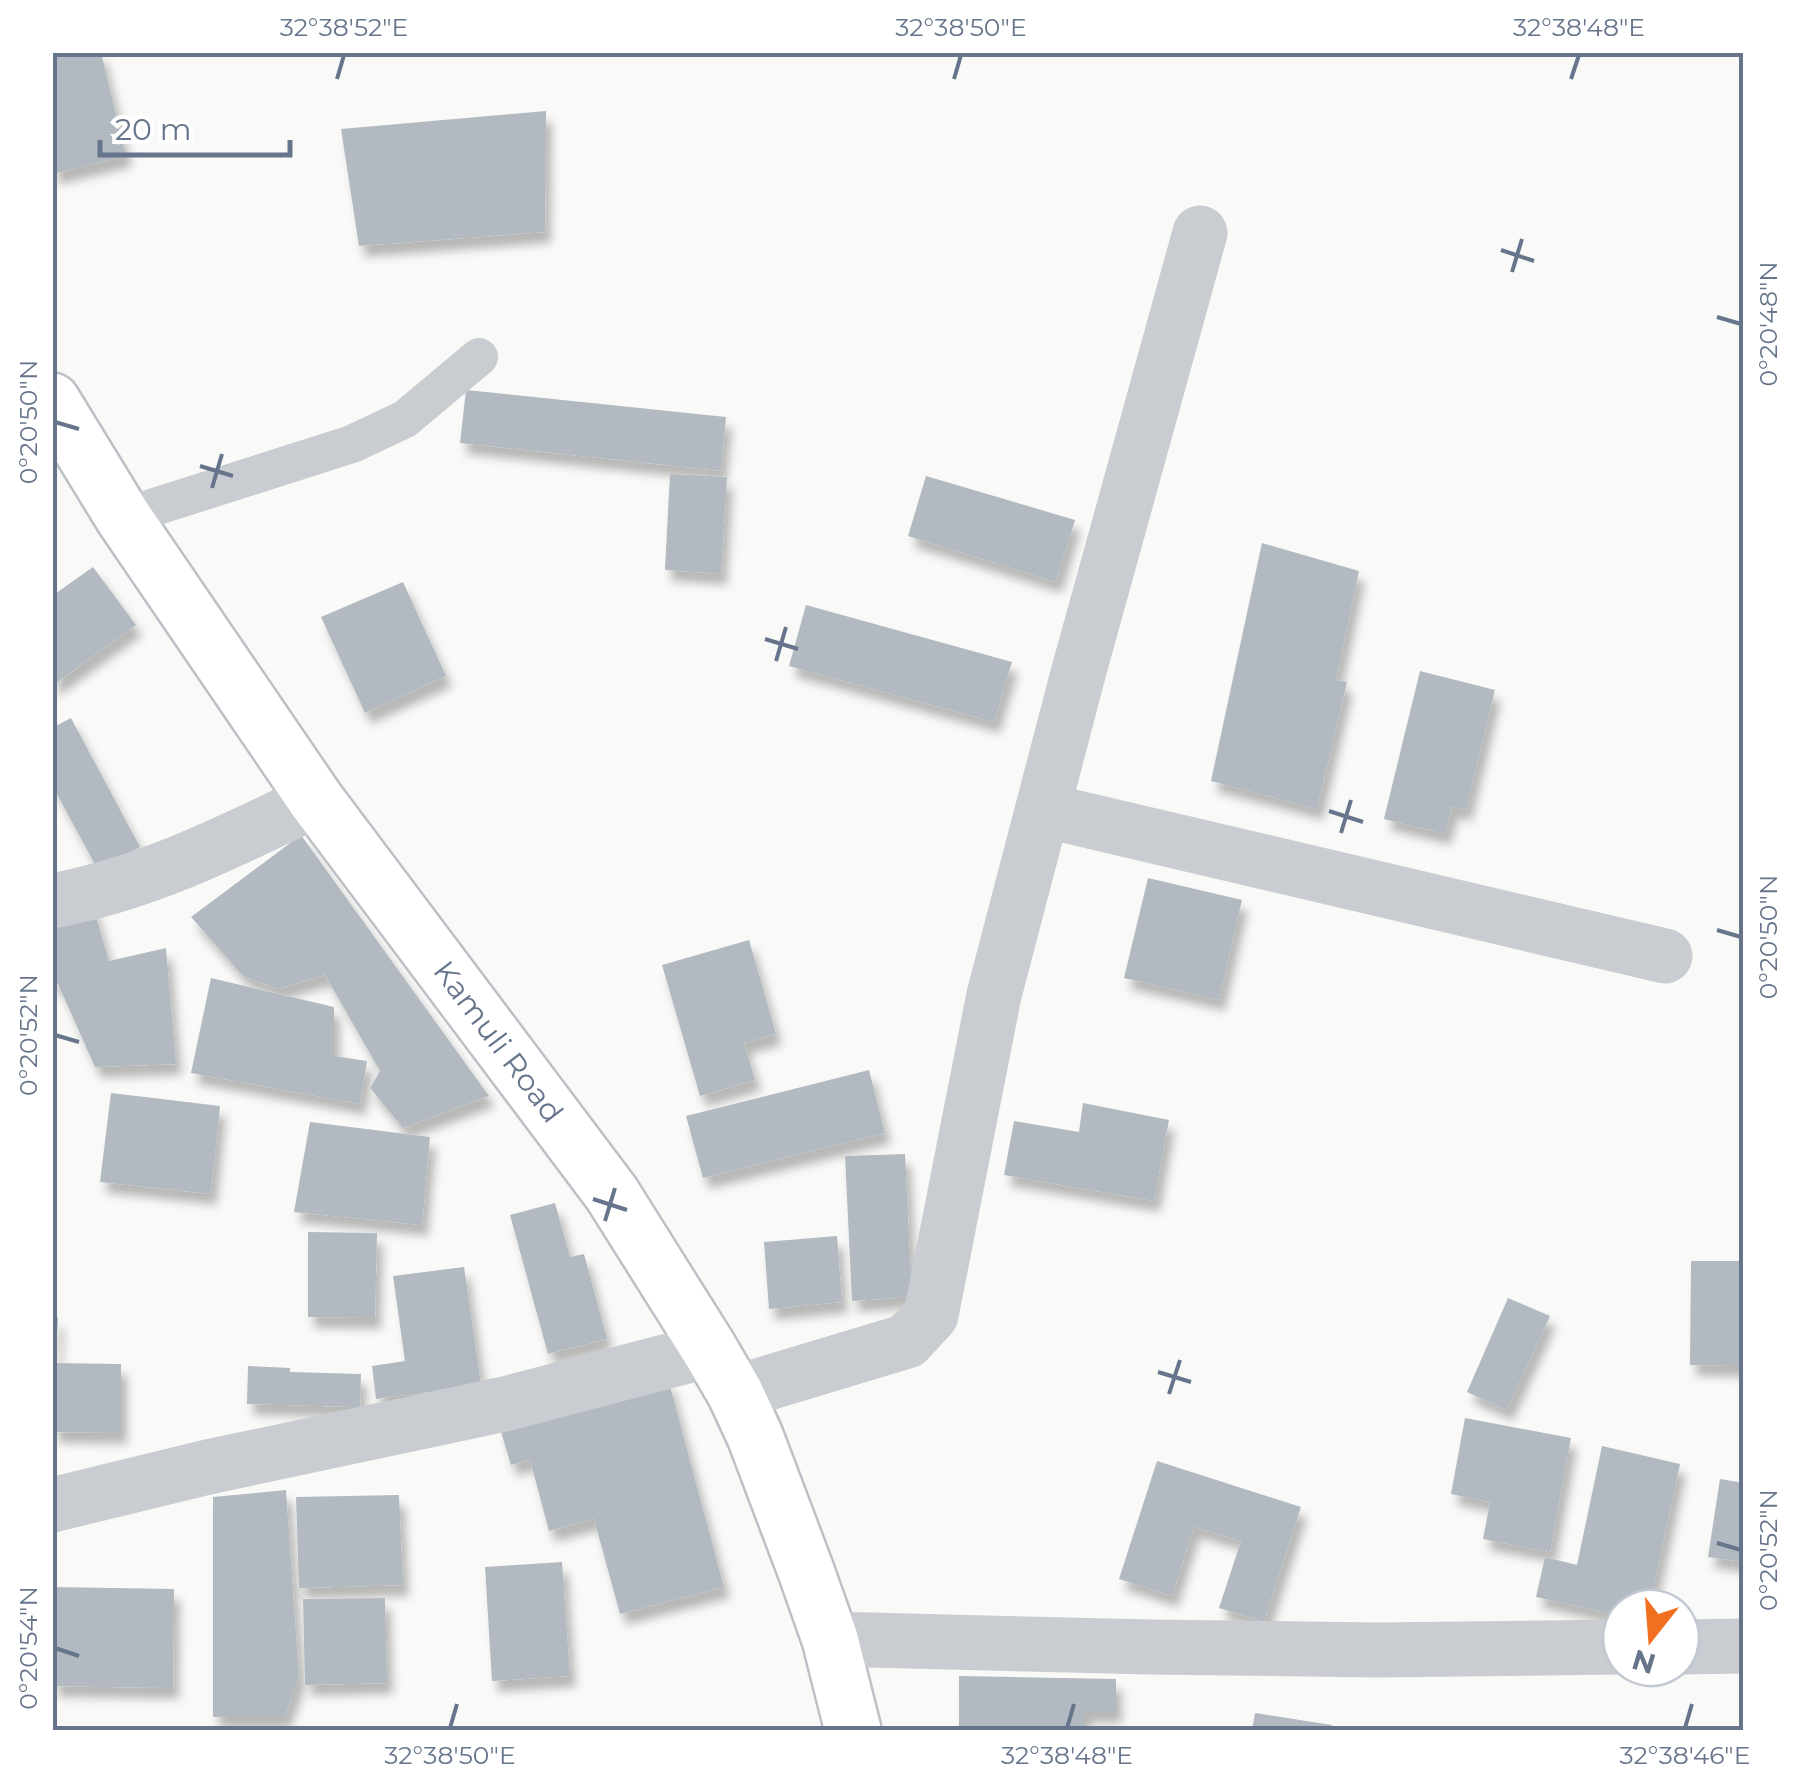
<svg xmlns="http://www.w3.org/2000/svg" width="1796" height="1783" font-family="Montserrat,sans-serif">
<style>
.building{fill:#b2b9c1;filter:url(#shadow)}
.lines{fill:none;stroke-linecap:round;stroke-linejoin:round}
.secondary-casing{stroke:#bdc1c7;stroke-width:60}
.lane{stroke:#c9ccd1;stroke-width:38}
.street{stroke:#c9ccd1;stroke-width:55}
.secondary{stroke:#fff;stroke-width:55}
.ticks{fill:none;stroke:#66758b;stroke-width:4}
.labels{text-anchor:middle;stroke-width:10;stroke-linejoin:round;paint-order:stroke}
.street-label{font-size:30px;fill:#66758b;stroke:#fff}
.neatline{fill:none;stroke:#66758b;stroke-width:4}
.ticks-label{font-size:25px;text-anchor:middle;fill:#66758b}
</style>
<defs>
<filter id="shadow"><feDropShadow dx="6" dy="11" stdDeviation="5" flood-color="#0004"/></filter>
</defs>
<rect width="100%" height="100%" fill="#f9faf7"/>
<!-- building -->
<path class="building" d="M52,52H101L126,156L52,174Z
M546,111L545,232L359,246L341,129Z
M466,390L726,417L721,471L460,443Z
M670,474L727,477L721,574L665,570Z
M926,476L1075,520L1056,582L908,536Z
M1262,543L1359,571L1336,680L1347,682L1317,809L1211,781Z
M93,567L136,625L52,686V596Z
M403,582L446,676L365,713L321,617Z
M806,605L1012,662L994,722L789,666Z
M1420,671L1495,690L1466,810L1452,807L1445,834L1384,819Z
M71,718L140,847L98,870L52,785V728Z
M301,835L489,1096L403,1128L370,1088L380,1071L325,975L278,989L243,976L191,917Z
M1148,878L1242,900L1219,1000L1124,978Z
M92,903L109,961L166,948L176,1064L95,1067L58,984L52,985V910Z
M749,940L776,1034L744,1043L755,1080L700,1096L662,965Z
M211,978L334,1007V1056L367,1061L360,1104L191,1073Z
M869,1070L885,1133L703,1178L686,1116Z
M111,1093L220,1106L211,1194L100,1182Z
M1083,1103L1169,1120L1154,1201L1004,1175L1014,1121L1079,1132Z
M310,1122L430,1137L422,1225L294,1212Z
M905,1154L912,1297L852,1301L845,1156Z
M555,1203L570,1257L584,1254L607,1339L548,1354L510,1215Z
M308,1232L377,1233L375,1318L308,1317Z
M837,1236L842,1302L769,1309L764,1242Z
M1691,1261H1744V1366L1690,1365Z
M464,1267L481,1385L376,1399L372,1366L405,1361L393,1276Z
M1508,1298L1550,1316L1507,1410L1467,1392Z
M52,1317L58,1318L56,1356H52Z
M52,1363L121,1364V1433L52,1432Z
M248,1366L290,1368V1372L361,1374L360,1407L247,1404Z
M668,1379L724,1587L620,1614L594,1519L549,1531L530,1460L511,1465L499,1425Z
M1465,1418L1571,1438L1550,1552L1483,1539L1490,1502L1451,1494Z
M1602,1446L1680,1464L1649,1608H1621V1616L1536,1597L1545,1557L1577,1565Z
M1157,1461L1301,1507L1264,1622L1219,1608L1241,1541L1194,1527L1172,1596L1119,1579Z
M1720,1479L1744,1483V1562L1708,1557Z
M286,1490L299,1677L285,1717H213V1497Z
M399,1495L403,1585L299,1588L296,1497Z
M562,1562L570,1676L492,1681L485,1567Z
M52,1587L174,1589L173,1688L52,1686Z
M385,1598L387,1683L305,1685L303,1599Z
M959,1676L1116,1679V1712H1084V1730L959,1729Z
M1255,1713L1332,1725L1331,1730H1252Z"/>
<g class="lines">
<defs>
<path id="secondary" d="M52,401L123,517L316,800L612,1194L710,1350L735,1393L755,1436L806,1571L830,1639L853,1730"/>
</defs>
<!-- secondary casing -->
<use href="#secondary" class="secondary-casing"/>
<!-- lane -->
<path class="lane" d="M123,517L352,444L405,419L479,357"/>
<!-- street -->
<path class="street" d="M1043,810L1665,956
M52,901C146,884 231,841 316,800
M735,1393L907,1341L931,1315L994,995L1078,674L1200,233
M52,1505L208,1467L505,1404L710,1350
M830,1639L1150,1647L1376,1650L1621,1647
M1681,1647L1744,1646"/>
<!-- secondary -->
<use href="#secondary" class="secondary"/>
</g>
<!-- ticks -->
<path class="ticks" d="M337,79L344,55M954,79L961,55M1571,79L1579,55M1501,250L1534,261M1512,272L1522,239M1717,317L1741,324M55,422L79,429M200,466L233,476M212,488L222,454M765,639L798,649M776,661L786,627M1329,811L1363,822M1341,833L1351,800M1717,930L1741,937M55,1035L79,1042M593,1199L627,1210M605,1221L615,1188M1158,1372L1191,1382M1169,1394L1180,1360M1717,1543L1741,1550M55,1648L79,1656M450,1728L457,1704M1067,1728L1074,1704M1685,1728L1692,1704"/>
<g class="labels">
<!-- street labels -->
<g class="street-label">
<text transform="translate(498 1042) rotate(53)" y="10">Kamuli Road</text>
</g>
</g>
<!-- border -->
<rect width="1796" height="1783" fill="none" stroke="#ffffff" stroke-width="110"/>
<!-- north arrow -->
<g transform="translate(1651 1638) rotate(197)"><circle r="48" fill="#ffffff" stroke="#c2c8d1" stroke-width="2.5"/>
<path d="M0-8L18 38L0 25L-18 38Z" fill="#f1701f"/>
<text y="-15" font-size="28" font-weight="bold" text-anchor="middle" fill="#66758b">N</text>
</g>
<!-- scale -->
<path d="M100 140v15h190v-15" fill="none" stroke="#66758b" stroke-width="5"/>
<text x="115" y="140" font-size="30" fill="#66758b" stroke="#ffffff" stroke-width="8" paint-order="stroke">20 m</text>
<rect x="55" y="55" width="1686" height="1673" class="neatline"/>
<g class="ticks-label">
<text x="344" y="36">32°38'52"E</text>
<text x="961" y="36">32°38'50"E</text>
<text x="1579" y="36">32°38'48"E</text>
<text transform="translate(1768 324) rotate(-90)" y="9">0°20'48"N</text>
<text transform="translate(28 422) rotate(-90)" y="9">0°20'50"N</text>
<text transform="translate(1768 937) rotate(-90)" y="9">0°20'50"N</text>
<text transform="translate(28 1035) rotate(-90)" y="9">0°20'52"N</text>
<text transform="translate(1768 1550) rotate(-90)" y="9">0°20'52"N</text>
<text transform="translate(28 1648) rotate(-90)" y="9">0°20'54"N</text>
<text x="450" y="1764">32°38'50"E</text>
<text x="1067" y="1764">32°38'48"E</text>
<text x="1685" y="1764">32°38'46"E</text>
</g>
</svg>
